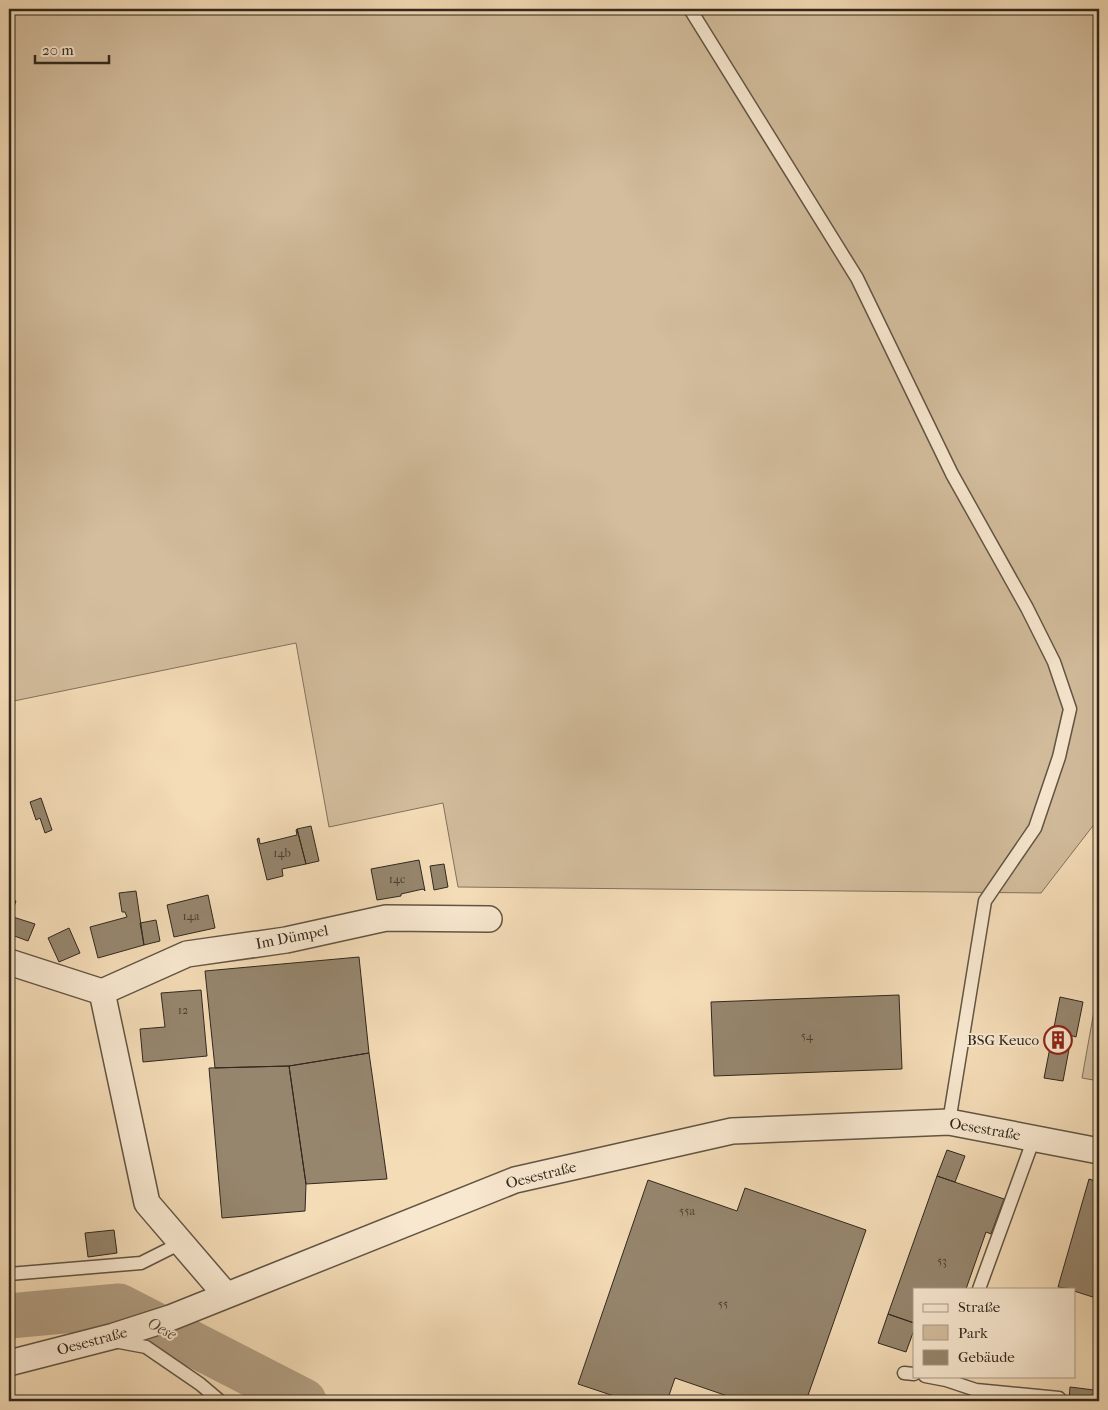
<svg xmlns="http://www.w3.org/2000/svg" width="1108" height="1410" font-family="'IM FELL French Canon',serif">
	<rect width="100%" height="100%" fill="#f4dcb7"/>
	<filter id="stains"><feTurbulence type="fractalNoise" baseFrequency=".004" numOctaves="4"/><feColorMatrix values="0 0 0 0 .2 0 0 0 0 .09 0 0 0 0 .02 0 0 0 .5 -.17"/></filter>
	<radialGradient id="worn" r=".72"><stop offset=".6" stop-color="#630" stop-opacity="0"/><stop offset="1" stop-color="#630" stop-opacity=".3"/></radialGradient>
	<path fill="#d3bd9d" stroke="#82725e" d="M 9,9 L 1099,9 L 1099,818 L 1041,893 L 458,887 L 443,803 L 329,827 L 296,643 L 9,702 Z
		M 1099,983 L 1099,1081 L 1082,1078 Z"/>
	<g fill="none" stroke-linecap="round" stroke-linejoin="round">
		<path stroke="#b29f83" stroke-width="45" d="M 9,1316 L 119,1306 L 304,1401"/>
	</g>
	<path fill="#96866e" stroke="#31281e" d="M 41,798 L 52,830 L 45,833 L 40,818 L 36,820 L 30,802 Z
		M 311,826 L 319,861 L 306,864 L 297,829 Z
		M 297,829 L 306,864 L 282,869 L 283,876 L 267,880 L 257,839 L 259,838 L 260,844 L 297,835 L 296,830 Z
		M 419,860 L 425,891 L 423,889 L 401,894 L 401,896 L 377,900 L 371,869 Z
		M 444,864 L 448,887 L 434,890 L 430,866 Z
		M 136,891 L 144,945 L 98,958 L 90,927 L 127,917 L 125,912 L 122,912 L 119,893 Z
		M 208,895 L 215,928 L 174,937 L 167,905 Z
		M 9,899 L 16,901 L 9,920 Z
		M 10,916 L 35,924 L 28,941 L 9,934 Z
		M 156,920 L 160,941 L 144,945 L 140,923 Z
		M 69,928 L 80,953 L 59,962 L 48,938 Z
		M 359,957 L 369,1053 L 289,1066 L 215,1068 L 205,971 Z
		M 201,990 L 207,1056 L 143,1062 L 140,1029 L 165,1027 L 161,993 Z
		M 899,995 L 902,1069 L 714,1076 L 711,1002 Z
		M 1060,997 L 1083,1002 L 1076,1037 L 1066,1034 L 1064,1043 L 1070,1044 L 1063,1081 L 1044,1078 Z
		M 369,1053 L 387,1179 L 306,1184 L 289,1066 Z
		M 289,1066 L 306,1184 L 305,1211 L 222,1218 L 209,1068 Z
		M 947,1150 L 965,1156 L 955,1182 L 937,1176 Z
		M 937,1176 L 1004,1199 L 991,1234 L 986,1232 L 966,1289 L 914,1289 L 914,1323 L 888,1314 Z
		M 1089,1179 L 1099,1182 L 1099,1299 L 1074,1291 L 1074,1289 L 1058,1287 Z
		M 648,1180 L 737,1211 L 745,1188 L 866,1230 L 806,1401 L 742,1401 L 675,1378 L 667,1401 L 629,1401 L 578,1384 Z
		M 114,1230 L 117,1253 L 88,1257 L 85,1233 Z
		M 888,1314 L 914,1323 L 914,1330 L 906,1352 L 878,1343 Z
		M 1070,1387 L 1094,1390 L 1092,1401 L 1069,1401 Z"/>
	<g fill="none" stroke-linecap="round" stroke-linejoin="round">
		<defs>
			<path id="service" d="M 690,9 L 857,278 L 952,474 L 1027,608 L 1054,662 L 1070,709 L 1059,757 L 1035,828 L 985,901 L 949,1122
				M 9,1274 L 141,1263 L 181,1243
				M 979,1289 L 1034,1138
				M 114,1341 L 146,1347 L 200,1384 L 220,1401
				M 904,1373 L 914,1374
				M 925,1376 L 946,1380 L 947,1376
				M 946,1380 L 976,1390 L 1059,1398"/>
			<path id="minor" d="M 9,962 L 102,992 L 187,954 L 286,940 L 386,918 L 489,919
				M 102,992 L 147,1203 L 226,1295
				M 9,1363 L 114,1336 L 170,1318 L 515,1180 L 732,1131 L 949,1122 L 1099,1151"/>
		</defs>
		<use href="#service" stroke="#625544" stroke-width="15"/>
		<use href="#minor" stroke="#625544" stroke-width="28"/>
		<use href="#service" stroke="#f8e8d0" stroke-width="12"/>
		<use href="#minor" stroke="#f8e8d0" stroke-width="25"/>
	</g>
	<defs>
		<symbol id="building-ring" viewBox="-11 -11 22 22"><circle r="9.5" fill="#f8e8d0" stroke="#8f2418" stroke-width="1.5"/><path d="M-4-6H4V6H1V3H-1V6H-4ZM-2.5-4.3h1.7v1.8h-1.7ZM.8-4.3h1.7v1.8H.8ZM-2.5-1h1.7V.8h-1.7ZM.8-1h1.7V.8H.8Z" fill="#8f2418"/></symbol>
	</defs>
	<g fill-rule="evenodd">
		<use href="#building-ring" x="1042" y="1024" width="32" height="32"/>
	</g>
	<g text-anchor="middle" stroke-width="4" stroke-linejoin="round" paint-order="stroke">
		<g font-size="12" fill="#4a4032">
			<text x="282" y="857">14b</text>
			<text x="397" y="883">14c</text>
			<text x="191" y="920">14a</text>
			<text x="183" y="1014">12</text>
			<text x="807" y="1040">54</text>
			<text x="687" y="1215">55a</text>
			<text x="942" y="1265">53</text>
			<text x="723" y="1308">55</text>
		</g>
		<g font-size="15" fill="#31281e" stroke="#f8e8d0">
			<text transform="translate(292 937) rotate(-11)" y="5">Im Dümpel</text>
			<text transform="translate(985 1129) rotate(10)" y="5">Oesestraße</text>
			<text transform="translate(541 1175) rotate(-14)" y="5">Oesestraße</text>
			<text transform="translate(92 1341) rotate(-15)" y="5">Oesestraße</text>
		</g>
		<g font-size="15" fill="#31281e" stroke="#f8e8d0" text-anchor="end">
			<text x="1039" y="1045">BSG Keuco</text>
		</g>
		<g font-size="16" font-style="italic" fill="#584c3c" stroke="#f8e8d0">
			<text transform="translate(162 1328) rotate(27)" y="6">Oese</text>
		</g>
	</g>
	<rect width="1108" height="1410" fill="none" stroke="#f4dcb7" stroke-width="30"/>
	<rect x="10" y="10" width="1088" height="1390" fill="none" stroke="#31281e" stroke-width="2.5"/>
	<rect x="15" y="15" width="1078" height="1380" fill="none" stroke="#31281e"/>
	<rect x="913" y="1288" width="162" height="90" fill="#f8e8d0" stroke="#a89b89"/>
	<rect x="923" y="1304" width="25" height="8" fill="#f8e8d0" stroke="#a89b89"/>
	<text x="958" y="1312" font-size="15" fill="#31281e">Straße</text>
	<rect x="923" y="1325" width="25" height="15" fill="#d3bd9d" stroke="#a89b89"/>
	<text x="958" y="1338" font-size="15" fill="#31281e">Park</text>
	<rect x="923" y="1350" width="25" height="15" fill="#96866e" stroke="#a89b89"/>
	<text x="958" y="1362" font-size="15" fill="#31281e">Gebäude</text>
	<path d="M35 55v8h74v-8" fill="none" stroke="#31281e" stroke-width="2.5"/>
	<text x="42" y="55" font-size="15" fill="#31281e" stroke="#f8e8d0" stroke-width="4" paint-order="stroke">20 m</text>
	<rect width="100%" height="100%" filter="url(#stains)"/>
	<rect width="100%" height="100%" fill="url(#worn)"/>
</svg>
